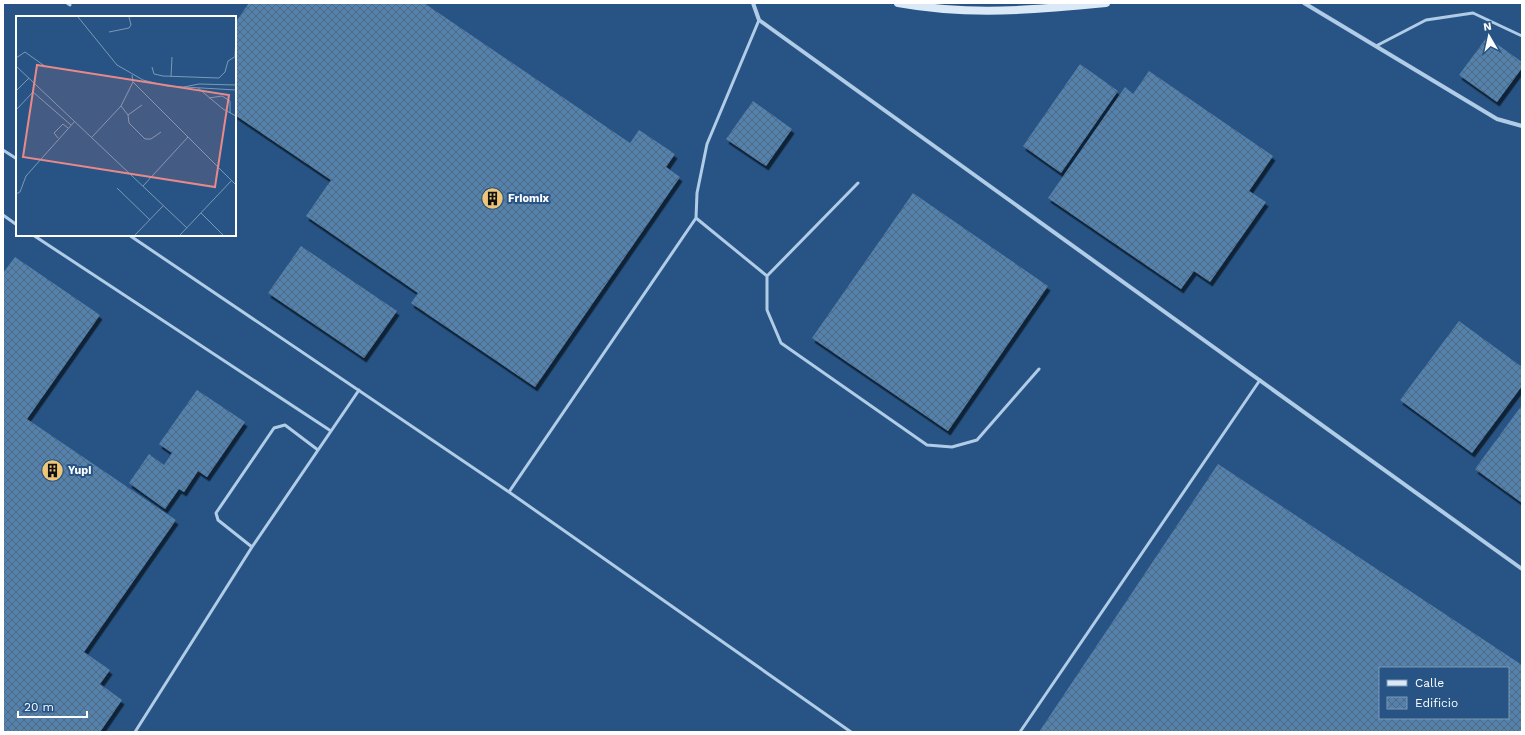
<svg xmlns="http://www.w3.org/2000/svg" width="1525" height="735" font-family="'Work Sans',sans-serif">
	<defs>
		<pattern id="building-cross-hatch" width="8" height="8" patternUnits="userSpaceOnUse"><rect width="8" height="8" fill="#5481ad"/><path d="M0 0l8 8M0 8l8-8" fill="none" stroke="#506981"/></pattern>
		<filter id="shadow"><feDropShadow dx="2.5" dy="4.5" stdDeviation="0" flood-color="#0009"/></filter>
	</defs>
	<rect width="100%" height="100%" fill="#275484"/>
	<path fill="url(#building-cross-hatch)" fill-rule="evenodd" filter="url(#shadow)" d="M 249,3 L 424,3 L 630,143 L 639,130 L 675,154 L 666,167 L 680,177 L 535,387 L 411,303 L 418,293 L 306,216 L 331,180 L 235,115 L 235,23 Z
		M 1487,37 L 1522,62 L 1522,68 L 1497,102 L 1459,75 Z
		M 1080,64 L 1118,91 L 1061,173 L 1023,146 Z
		M 1149,71 L 1273,156 L 1249,191 L 1266,202 L 1210,282 L 1194,271 L 1181,289 L 1048,198 L 1125,87 L 1133,94 Z
		M 753,101 L 792,129 L 766,166 L 726,139 Z
		M 913,193 L 1048,286 L 948,431 L 812,338 Z
		M 301,246 L 397,311 L 364,358 L 268,293 Z
		M 15,257 L 100,315 L 27,419 L 176,520 L 84,652 L 110,670 L 100,684 L 122,700 L 100,732 L 3,732 L 3,273 Z
		M 1459,321 L 1522,367 L 1522,386 L 1472,453 L 1400,400 Z
		M 197,390 L 245,422 L 207,477 L 198,471 L 184,492 L 179,489 L 165,509 L 129,483 L 149,454 L 164,465 L 172,453 L 159,444 Z
		M 1522,405 L 1522,503 L 1475,469 Z
		M 1218,464 L 1522,665 L 1522,732 L 1039,732 ZM 1380,668 L 1508,668 L 1508,718 L 1380,718 Z"/>
	<g fill="none" stroke-linecap="round" stroke-linejoin="round">
		<path stroke="#b1cce7" stroke-width="3" d="M 67,3 L 70,5
			M 1376,46 L 1426,20 L 1473,13 L 1522,36
			M 3,150 L 17,159
			M 3,215 L 17,225
			M 696,218 L 767,276 L 767,310 L 781,343 L 927,445 L 952,447 L 977,440 L 1039,369
			M 33,235 L 331,431
			M 129,235 L 509,492 L 851,732
			M 767,276 L 858,183
			M 509,492 L 696,218 L 697,193 L 707,144 L 759,20
			M 252,547 L 218,520 L 216,513 L 274,428 L 285,425 L 318,450
			M 135,732 L 252,547 L 359,390
			M 1020,732 L 1260,380"/>
		<path stroke="#b1cce7" stroke-width="4" d="M 753,3 L 759,20 L 1522,569
			M 1304,3 L 1497,119 L 1522,126"/>
		<path stroke="#dbe8f6" stroke-width="8" d="M 898,3 C 969,16 1035,10 1106,3"/>
	</g>
	<defs>
		<symbol id="building-disc" viewBox="-11 -11 22 22"><circle r="9.5" fill="#efc677" stroke="#275484"/><path d="M-4-6H4V6H1V3H-1V6H-4ZM-2.5-4.3h1.7v1.8h-1.7ZM.8-4.3h1.7v1.8H.8ZM-2.5-1h1.7V.8h-1.7ZM.8-1h1.7V.8H.8Z" fill="#111"/></symbol>
	</defs>
	<g fill-rule="evenodd">
		<use href="#building-disc" x="480" y="186" width="25" height="25"/>
		<use href="#building-disc" x="40" y="458" width="25" height="25"/>
	</g>
	<g text-anchor="middle" stroke-width="4" stroke-linejoin="round" paint-order="stroke">
		<g font-size="11" font-weight="bold" fill="#fff" stroke="#275484" text-anchor="start">
			<text x="508" y="202">Friomix</text>
			<text x="68" y="474">Yupi</text>
		</g>
	</g>
	<g transform="translate(16 16)">
		<rect width="220" height="220" fill="#275484"/>
		<path fill="none" stroke="#7d98b5" stroke-width="1" d="M 62,1 L 101,49 L 127,64 L 151,70 L 220,74M 93,16 L 113,12 L 115,9 L 113,1M 219,40 L 220,21M 0,42 L 9,36 L 30,51M 0,50 L 171,212M 136,51 L 138,58 L 147,60 L 203,62 L 209,56 L 212,45 L 220,40M 116,59 L 117,66 L 220,169M 155,61 L 156,41M 168,71 L 183,68 L 220,69M 182,72 L 207,93 L 220,100M 0,75 L 13,62M 193,82 L 206,80 L 214,85 L 214,97M 105,90 L 112,99 L 113,107 L 129,123 L 135,123 L 145,116M 0,94 L 17,76 L 55,109M 112,99 L 126,89M 76,121 L 105,90 L 117,66M 42,122 L 38,117 L 47,108 L 52,112M 127,170 L 172,121M 101,172 L 134,204M 0,178 L 4,176 L 10,160 L 59,105M 185,197 L 207,219M 119,219 L 147,190M 164,219 L 216,164"/>
		<path fill="#e88989" fill-opacity="0.15" stroke="#e88989" stroke-width="2" d="M 21,49 L 213,79 L 199,171 L 7,141 Z"/>
		<rect width="220" height="220" fill="none" stroke="#fff" stroke-width="2"/>
	</g>
	<rect width="1525" height="735" fill="none" stroke="#ffffff" stroke-width="8"/>
	<rect x="1379" y="667" width="130" height="52" fill="#275484" stroke="#7d98b5"/>
	<rect x="1387" y="680" width="20" height="6" fill="#dbe8f6" stroke="#7d98b5"/>
	<text x="1415" y="687" font-size="12" fill="#ffffff">Calle</text>
	<rect x="1387" y="697" width="20" height="12" fill="url(#building-cross-hatch)" stroke="#7d98b5"/>
	<text x="1415" y="707" font-size="12" fill="#ffffff">Edificio</text>
	<g transform="translate(1489 36) rotate(351)" stroke="#275484" stroke-width="3" paint-order="stroke">
	<path d="M0-3L7 15L0 10L-7 15Z" fill="#ffffff"/>
	<text y="-6" font-size="11" font-weight="bold" text-anchor="middle" fill="#ffffff">N</text>
	</g>
	<path d="M18 711v6h69v-6" fill="none" stroke="#ffffff" stroke-width="2"/>
	<text x="24" y="711" font-size="12" fill="#ffffff" stroke="#275484" stroke-width="3" paint-order="stroke">20 m</text>
</svg>
